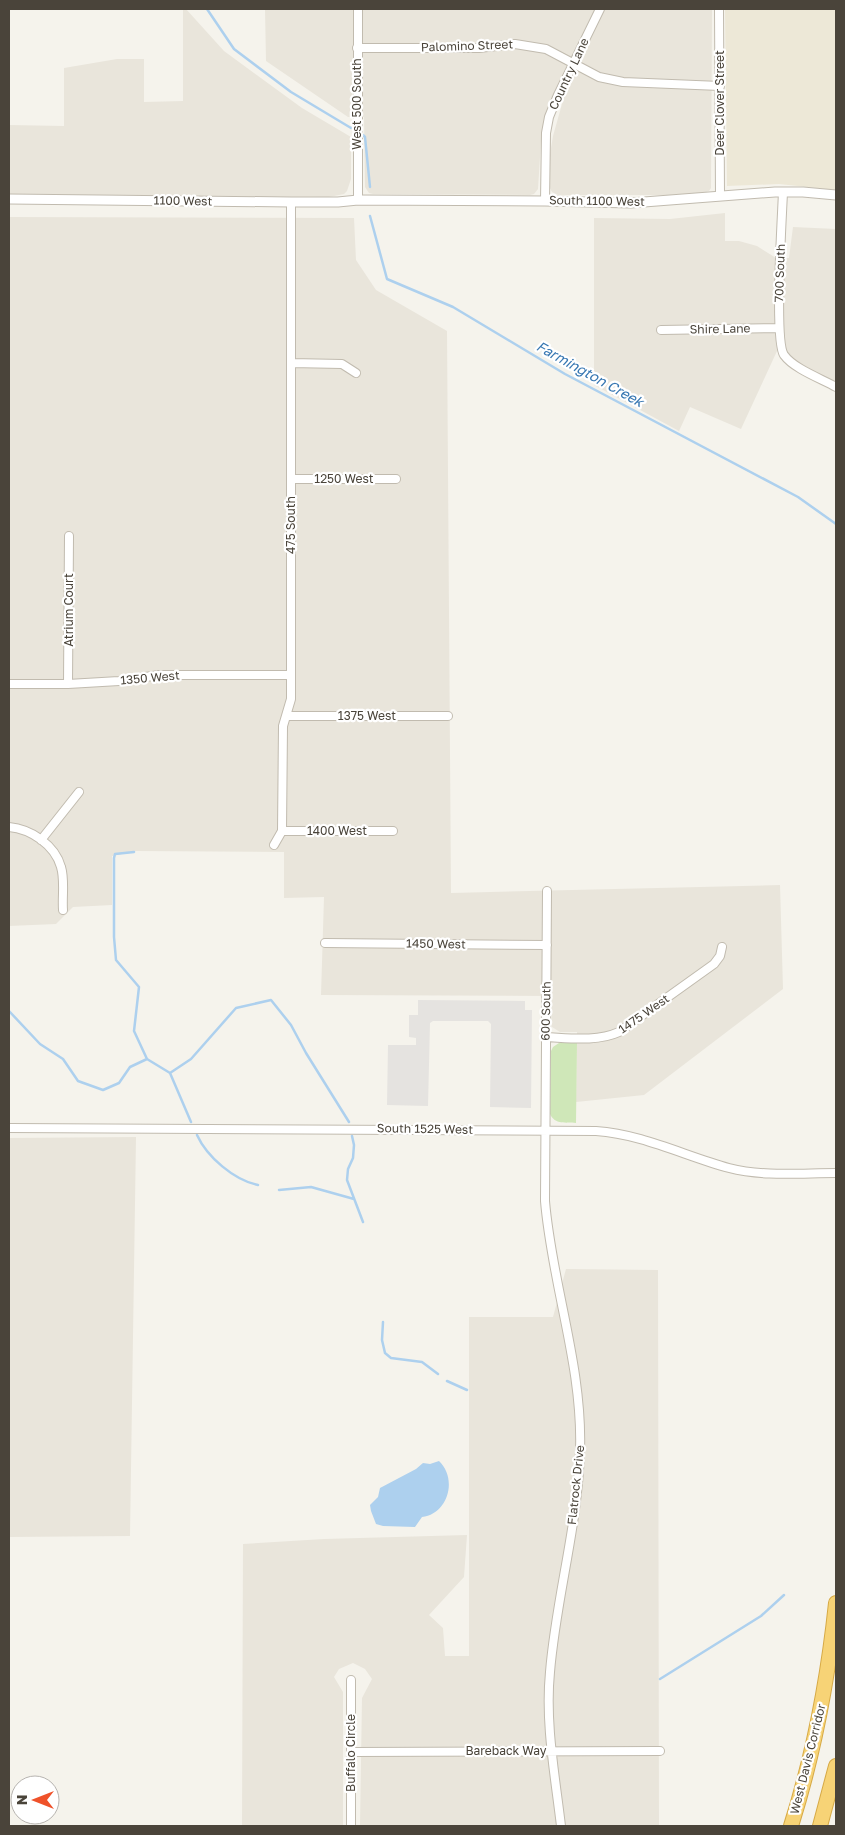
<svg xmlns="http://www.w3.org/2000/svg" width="845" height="1835" font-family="'Golos Text',sans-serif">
	<rect width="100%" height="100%" fill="#f5f3ec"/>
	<path fill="#e9e5db" d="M 183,9 L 186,9 L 224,51 L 302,108 L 351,137 L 351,179 L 347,191 L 344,194 L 329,197 L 9,196 L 9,125 L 64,126 L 64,68 L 117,59 L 144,59 L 144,102 L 183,101 Z
		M 265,9 L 712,9 L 711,188 L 709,191 L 703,193 L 669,195 L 558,195 L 552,192 L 549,186 L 550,154 L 553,136 L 564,97 L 582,62 L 572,57 L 549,107 L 541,141 L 538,189 L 534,194 L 530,195 L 373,194 L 369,193 L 365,187 L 364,117 L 348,117 L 266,61 Z
		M 725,213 L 725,241 L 739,241 L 757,246 L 776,258 L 789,258 L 793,227 L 836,229 L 836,383 L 777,351 L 741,429 L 690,407 L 679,431 L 594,385 L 594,218 L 670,219 Z
		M 9,217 L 354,218 L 356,260 L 376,290 L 447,331 L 451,893 L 780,885 L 783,989 L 644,1095 L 576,1102 L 577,1032 L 560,1032 L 552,1027 L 552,996 L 321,995 L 324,897 L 284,898 L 284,852 L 136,851 L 112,856 L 112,905 L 73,907 L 56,924 L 9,926 Z
		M 136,1137 L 130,1536 L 9,1537 L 9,1138 Z
		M 566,1269 L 658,1270 L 659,1826 L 360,1826 L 362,1698 L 372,1679 L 365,1669 L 353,1663 L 339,1669 L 334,1677 L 343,1692 L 343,1826 L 242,1826 L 243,1544 L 324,1539 L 467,1535 L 464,1577 L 429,1615 L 443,1628 L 445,1656 L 469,1656 L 469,1317 L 553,1317 Z"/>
	<path fill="#ede8d7" d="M 725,9 L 836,9 L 836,190 L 779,184 L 727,186 Z"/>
	<path fill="#cfe7b8" d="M 559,1043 L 577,1043 L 576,1123 C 566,1122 555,1125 550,1114 L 551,1051 L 553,1047 Z"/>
	<path fill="#e5e3e0" d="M 418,1000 L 525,1001 L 525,1010 L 532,1010 L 531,1108 L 490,1107 L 491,1024 L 488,1021 L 433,1021 L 430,1023 L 428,1106 L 387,1105 L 388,1045 L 416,1045 L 416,1038 L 409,1037 L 409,1015 L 418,1015 Z"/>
	<path fill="#add0ee" d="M 439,1461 C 458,1479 448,1514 422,1517 L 415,1527 L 383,1526 L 376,1524 L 371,1511 L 370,1505 L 378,1497 L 380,1488 L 416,1469 L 423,1463 L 430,1464 Z"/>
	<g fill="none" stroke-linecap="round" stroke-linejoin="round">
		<path stroke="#add0ee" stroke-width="2.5" d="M 207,9 L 234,49 L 291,92 L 351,128
			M 363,135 L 365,137 L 370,187
			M 370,216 L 387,279 L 453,307 L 565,374 L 798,497 L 836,524
			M 134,852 L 115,854 L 114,858 L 114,937 L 116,960 L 139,987 L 134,1031 L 147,1059
			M 9,1011 L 40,1044 L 63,1059 L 78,1081 L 103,1090 L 119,1083 L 130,1067 L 147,1059 L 170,1073 L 191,1122
			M 170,1073 L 191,1059 L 236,1008 L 271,1000 L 291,1025 L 306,1053 L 349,1122
			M 197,1135 C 207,1157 234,1180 258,1185
			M 352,1136 L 354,1145 L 353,1158 L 348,1169 L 347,1180 L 363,1222
			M 279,1190 L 311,1187 L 354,1199
			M 383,1322 L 382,1340 L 385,1353 L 391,1358 L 422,1362 L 438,1374
			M 447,1381 L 467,1390
			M 660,1679 L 761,1616 L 784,1595"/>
		<defs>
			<path id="minor" d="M 358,9 L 358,200
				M 719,9 L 720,196
				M 357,48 L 479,48 L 515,44 L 546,49 L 599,77 L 623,82 L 720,86
				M 783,192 C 782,218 774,340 784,355 C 794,369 822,379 836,387
				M 545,201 L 546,133 L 549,117 L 558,95 L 600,9
				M 661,330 L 779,328
				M 291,363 L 342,364 L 356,373
				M 291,479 L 396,479
				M 9,684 L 68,684 L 119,681 L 159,675 L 291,675
				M 68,684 L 69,536
				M 286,716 L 448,716
				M 9,827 C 31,829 55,845 61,867 C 65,880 62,896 63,910
				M 282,831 L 393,831
				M 41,840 L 79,792
				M 274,845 L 282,831 L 283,726 L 291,699 L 291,202
				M 547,891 L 545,1201 C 552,1285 583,1367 580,1451 C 578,1526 556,1598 550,1672 C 545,1723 555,1775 561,1826
				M 325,943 L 547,945
				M 546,1037 C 569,1038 597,1042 619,1032 L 714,964 L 720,956 L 722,947
				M 9,1128 L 596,1131 C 642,1134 685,1156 729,1168 C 764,1177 801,1173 836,1173
				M 351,1752 L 660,1751
				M 351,1826 L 351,1680"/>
			<path id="tertiary" d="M 9,199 L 291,202 L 338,202 L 358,200 L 545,201 L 631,203 L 775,192 L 803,192 L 836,195"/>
			<path id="motorway" d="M 791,1826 C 814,1753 828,1679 836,1603
				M 820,1826 L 836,1766"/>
		</defs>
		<use href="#minor" stroke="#c1bbaf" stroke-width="10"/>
		<use href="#tertiary" stroke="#c1bbaf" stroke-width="11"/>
		<use href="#motorway" stroke="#d6a945" stroke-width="16"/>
		<use href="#minor" stroke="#fff" stroke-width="8"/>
		<use href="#tertiary" stroke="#fff" stroke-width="9"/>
		<use href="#motorway" stroke="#f7d376" stroke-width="14"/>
	</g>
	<g text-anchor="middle" stroke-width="4.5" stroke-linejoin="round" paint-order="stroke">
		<g font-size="12" fill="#4a443a" stroke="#fff">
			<text transform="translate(467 46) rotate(-2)" y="4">Palomino Street</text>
			<text transform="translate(569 74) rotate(-65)" y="4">Country Lane</text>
			<text transform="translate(720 103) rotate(-90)" y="4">Deer Clover Street</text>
			<text transform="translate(357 104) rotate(-90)" y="4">West 500 South</text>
			<text transform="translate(183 201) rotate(1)" y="4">1100 West</text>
			<text transform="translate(597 201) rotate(1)" y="4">South 1100 West</text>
			<text transform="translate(780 273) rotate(-88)" y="4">700 South</text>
			<text transform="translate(720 329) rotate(-1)" y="4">Shire Lane</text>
			<text x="344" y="483">1250 West</text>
			<text transform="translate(291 525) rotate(-90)" y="4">475 South</text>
			<text transform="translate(69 610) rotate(-90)" y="4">Atrium Court</text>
			<text transform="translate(150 678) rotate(-5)" y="4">1350 West</text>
			<text x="367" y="720">1375 West</text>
			<text x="337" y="835">1400 West</text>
			<text transform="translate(436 944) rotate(1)" y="4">1450 West</text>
			<text transform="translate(546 1011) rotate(-89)" y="4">600 South</text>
			<text transform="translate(644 1014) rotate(-35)" y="4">1475 West</text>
			<text transform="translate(425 1129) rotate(1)" y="4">South 1525 West</text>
			<text transform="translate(576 1485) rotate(-84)" y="4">Flatrock Drive</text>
			<text x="506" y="1755">Bareback Way</text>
			<text transform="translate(351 1753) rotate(-90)" y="4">Buffalo Circle</text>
			<text transform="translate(808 1759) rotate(-76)" y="4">West Davis Corridor</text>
		</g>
		<g font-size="14" font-style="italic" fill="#3777b2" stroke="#fff">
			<text transform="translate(590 374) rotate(29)" y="5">Farmington Creek</text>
		</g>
	</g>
	<rect width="845" height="1835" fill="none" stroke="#4a443a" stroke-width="20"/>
	<g transform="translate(35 1800) rotate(270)"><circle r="24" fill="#ffffff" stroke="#b7b4b0"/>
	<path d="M0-4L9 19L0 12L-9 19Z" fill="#ef522a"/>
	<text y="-8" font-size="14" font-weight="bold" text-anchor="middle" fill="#4a443a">N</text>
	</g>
</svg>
